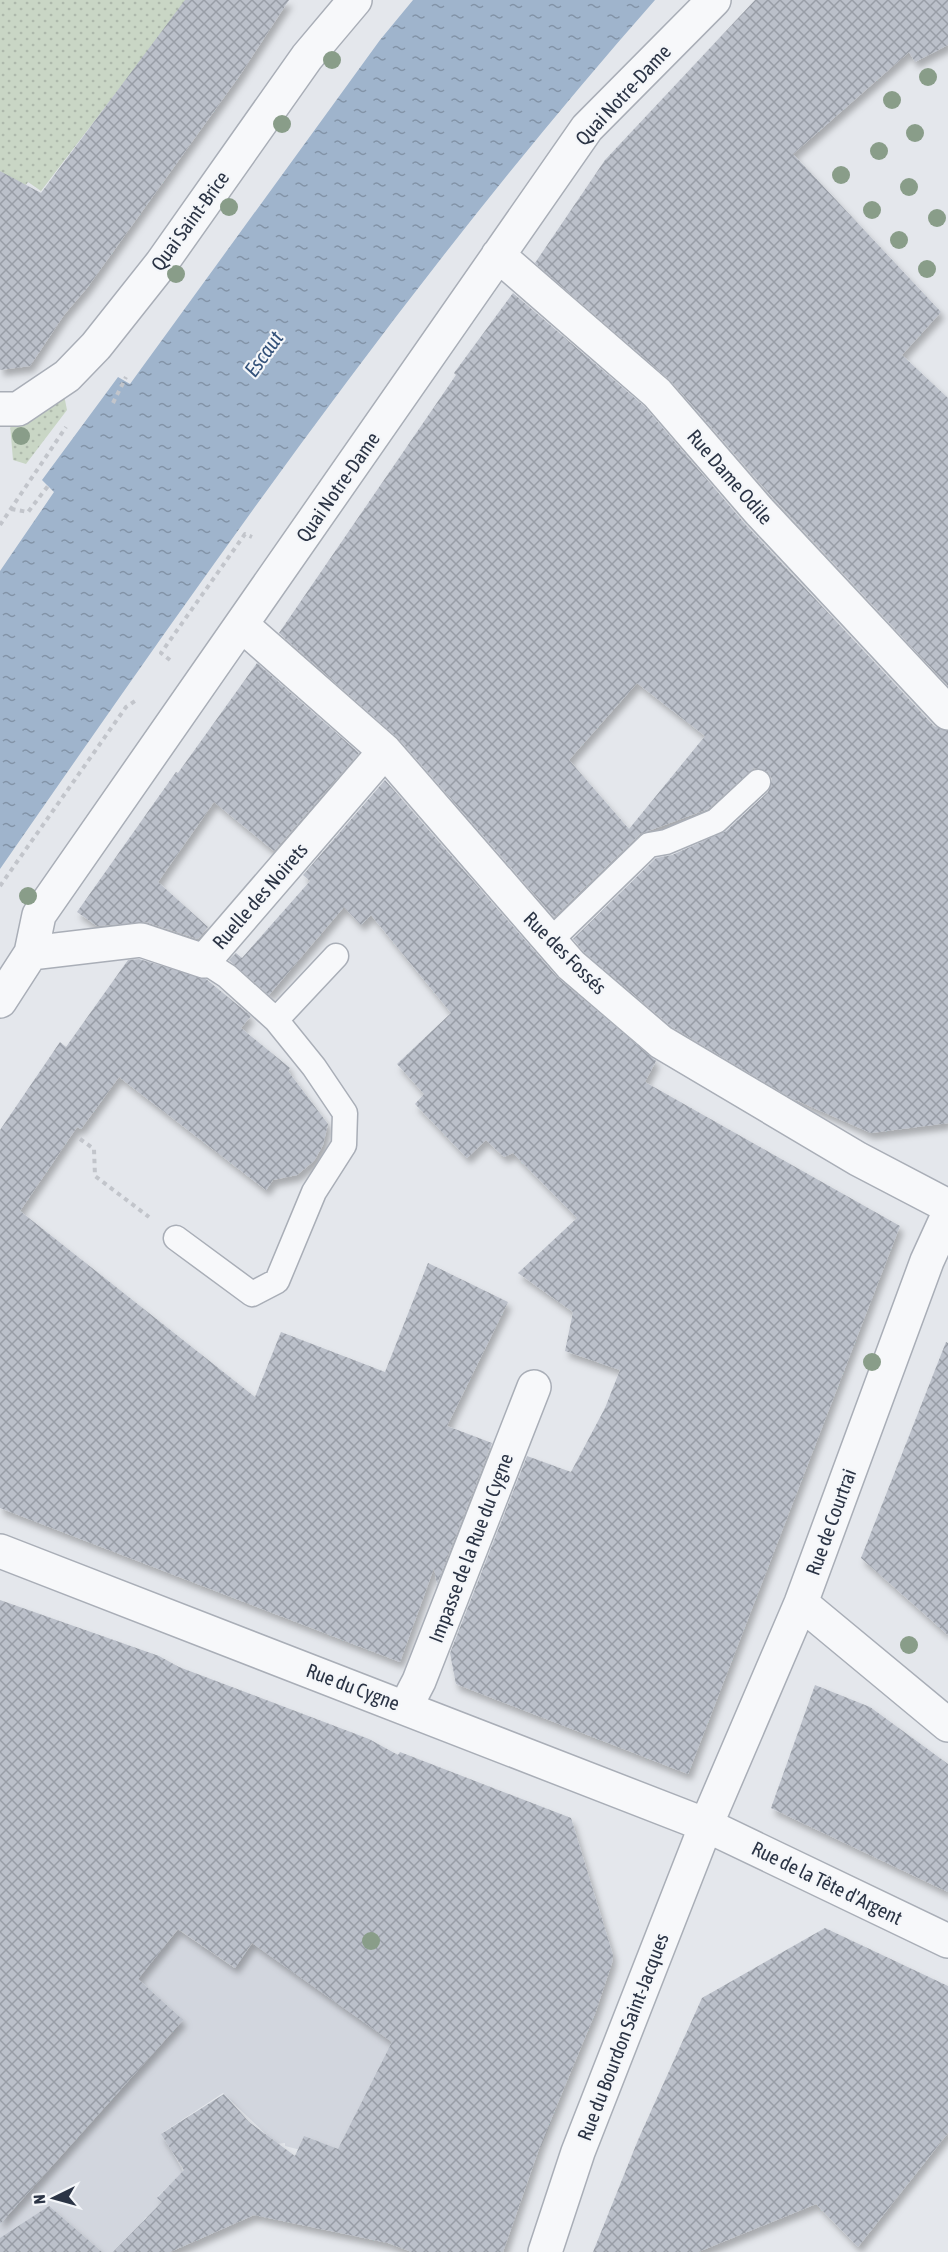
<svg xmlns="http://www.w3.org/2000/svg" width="948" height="2252" font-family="'Asap Condensed',sans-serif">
	<defs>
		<pattern id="green-dots" width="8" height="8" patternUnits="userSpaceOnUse" patternTransform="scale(1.5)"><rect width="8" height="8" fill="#c9d6c5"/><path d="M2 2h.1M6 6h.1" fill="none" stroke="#adb8ab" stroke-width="1.8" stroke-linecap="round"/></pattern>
		<pattern id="water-ripples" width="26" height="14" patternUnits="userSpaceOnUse" patternTransform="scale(1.5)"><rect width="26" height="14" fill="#9fb4cc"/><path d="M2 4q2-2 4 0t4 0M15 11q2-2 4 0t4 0" fill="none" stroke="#8293a7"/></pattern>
		<pattern id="building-cross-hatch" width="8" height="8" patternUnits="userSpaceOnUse" patternTransform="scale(1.5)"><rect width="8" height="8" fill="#bbc0ca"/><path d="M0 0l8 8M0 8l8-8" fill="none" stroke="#989da6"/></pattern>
		<filter id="shadow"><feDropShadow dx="3.5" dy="6" stdDeviation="3" flood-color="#0004"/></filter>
	</defs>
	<rect width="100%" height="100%" fill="#e4e7ec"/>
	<path fill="#d2d6de" d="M 0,1793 L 152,1960 L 178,1930 L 234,1968 L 253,1943 L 471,2080 L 551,2122 L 541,2147 L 463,2110 L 432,2183 L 285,2146 L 285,2143 L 276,2144 L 223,2093 L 162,2133 L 183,2172 L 158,2196 L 168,2204 L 153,2222 L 146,2217 L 135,2231 L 153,2252 L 0,2252 Z"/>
	<path fill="url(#green-dots)" d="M 0,0 L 187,0 L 41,191 L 28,182 L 11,205 L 0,207 Z
		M 64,395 L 67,410 L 26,464 L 13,460 L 10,424 L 36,418 Z"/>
	<path fill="url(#water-ripples)" d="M 413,0 L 655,0 C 414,273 207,571 0,869 L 0,571 L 54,492 L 42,480 L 118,377 L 130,384 L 380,40 Z"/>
	<path fill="url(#building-cross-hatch)" fill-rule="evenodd" filter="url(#shadow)" d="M 185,0 L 289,0 L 240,75 L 87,288 L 64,315 L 30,366 L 0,370 L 0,171 L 41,193 Z
		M 755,0 L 948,0 L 948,45 L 915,62 L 909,52 L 793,154 L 941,312 L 902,355 L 948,398 L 948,686 L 773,498 L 671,381 L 535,263 L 605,160 Z
		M 513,293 L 644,406 L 745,524 L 934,726 L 948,731 L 948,1123 L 871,1133 L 791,1098 L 672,1027 L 584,952 L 573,939 L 656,858 L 672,855 L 726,831 L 768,792 L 772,779 L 768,772 L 754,768 L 708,809 L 640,834 L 554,917 L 399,739 L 279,633 L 456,375 L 454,373 ZM 637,683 L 705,736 L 629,829 L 569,760 Z
		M 257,663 L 359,753 L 274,851 L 214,802 L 158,882 L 208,927 L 198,939 L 146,922 L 97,926 L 77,912 L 176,772 L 178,773 Z
		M 385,780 L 557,977 L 656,1061 L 645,1082 L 900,1226 L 688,1774 L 456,1684 L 450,1653 L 527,1456 L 571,1472 L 605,1408 L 620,1370 L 565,1351 L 573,1312 L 518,1273 L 577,1218 L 513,1153 L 504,1157 L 486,1140 L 467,1158 L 415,1104 L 424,1094 L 397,1064 L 451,1013 L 371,915 L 361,925 L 344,907 L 269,995 L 229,960 L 236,953 L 242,958 L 310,881 L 303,875 Z
		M 139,959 L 206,979 L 251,1016 L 241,1028 L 290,1068 L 288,1071 L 328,1124 L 323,1145 L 314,1161 L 297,1175 L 273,1180 L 266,1190 L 119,1077 L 81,1129 L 77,1127 L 20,1211 L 255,1397 L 281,1332 L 385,1372 L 428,1263 L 508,1302 L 447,1426 L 492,1443 L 437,1584 L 434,1568 L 400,1662 L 0,1508 L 0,1130 L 60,1042 L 66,1047 L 128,960 Z
		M 946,1342 L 948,1343 L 948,1635 L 861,1558 Z
		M 0,1600 L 159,1656 L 179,1667 L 369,1739 L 398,1755 L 400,1752 L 571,1818 L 613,1955 L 612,1963 L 596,2011 L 540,2146 L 503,2252 L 412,2252 L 388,2243 L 254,2215 L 170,2252 L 113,2252 L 162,2202 L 157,2198 L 184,2170 L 161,2134 L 224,2094 L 249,2122 L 295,2156 L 304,2136 L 338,2149 L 392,2042 L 252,1943 L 235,1968 L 178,1929 L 138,1979 L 183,2020 L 0,2224 Z
		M 815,1685 L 870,1707 L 948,1764 L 948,1892 L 771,1808 Z
		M 825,1928 L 948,1986 L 948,2133 L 858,2247 L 816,2204 L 698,2252 L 593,2252 L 638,2140 L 702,1998 Z
		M 49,2206 L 102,2252 L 0,2252 L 0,2238 Z"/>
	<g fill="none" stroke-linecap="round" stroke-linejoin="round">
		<defs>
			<path id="service" d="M 550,941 L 649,845 L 666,842 L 716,821 L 758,782
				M 276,1020 L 336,956
				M 176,1238 L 252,1294 L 277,1281 L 314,1192 L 344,1145 L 345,1113 L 314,1067 L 276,1020 L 227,976 L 204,961"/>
			<path id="minor" d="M 498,255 L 657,393 L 759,511 L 948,713
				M 0,409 L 18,409 L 67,376 L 96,346 L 161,264 L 307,57 L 355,0
				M 243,626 L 385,751 L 571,965 L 661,1042 L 858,1159 L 948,1206
				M 31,953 L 141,940 L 204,961 L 385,751
				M 0,1001 L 31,953 L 39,915 L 587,128 L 714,0
				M 0,1551 L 706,1825 L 948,1941
				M 801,1603 L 948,1725
				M 405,1708 L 419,1681 L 534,1387
				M 545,2252 L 578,2152 L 706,1825 L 801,1603 L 927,1261 L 948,1215"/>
		</defs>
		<use href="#service" stroke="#a9aeb7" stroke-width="27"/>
		<use href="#minor" stroke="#a9aeb7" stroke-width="36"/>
		<path stroke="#c2c5cb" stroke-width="4" stroke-dasharray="4.5 4.5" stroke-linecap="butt" d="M 113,403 L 126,377
			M 11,509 L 28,512 L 48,486
			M 0,525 L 66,427
			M 170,660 L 161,653 L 245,534 L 252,537
			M 0,886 L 126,707 L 138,699
			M 80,1139 L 94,1149 L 95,1176 L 149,1217"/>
		<use href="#service" stroke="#f7f8fa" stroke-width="24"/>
		<use href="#minor" stroke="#f7f8fa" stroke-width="33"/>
	</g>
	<g fill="#899d89">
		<circle cx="332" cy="60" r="9"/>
		<circle cx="928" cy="77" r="9"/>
		<circle cx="892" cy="100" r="9"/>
		<circle cx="282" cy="124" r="9"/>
		<circle cx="915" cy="133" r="9"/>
		<circle cx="879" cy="151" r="9"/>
		<circle cx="841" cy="175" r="9"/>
		<circle cx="909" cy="187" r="9"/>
		<circle cx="229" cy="207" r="9"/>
		<circle cx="872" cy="210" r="9"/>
		<circle cx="937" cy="218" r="9"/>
		<circle cx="899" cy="240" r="9"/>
		<circle cx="927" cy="269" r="9"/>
		<circle cx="176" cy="274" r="9"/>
		<circle cx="21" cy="436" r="9"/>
		<circle cx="28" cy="896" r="9"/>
		<circle cx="872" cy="1362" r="9"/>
		<circle cx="909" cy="1645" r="9"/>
		<circle cx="371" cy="1941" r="9"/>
	</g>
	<g text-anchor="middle" stroke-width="4.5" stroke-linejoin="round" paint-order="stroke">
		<g font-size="20" fill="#2b3445" stroke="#f4f6f9">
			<text transform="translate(623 95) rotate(-47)" y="7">Quai Notre-Dame</text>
			<text transform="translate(190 221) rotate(-54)" y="7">Quai Saint-Brice</text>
			<text transform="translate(730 477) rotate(49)" y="7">Rue Dame Odile</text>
			<text transform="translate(338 487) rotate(-55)" y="7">Quai Notre-Dame</text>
			<text transform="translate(260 896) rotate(-49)" y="7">Ruelle des Noirets</text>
			<text transform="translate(565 953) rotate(45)" y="7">Rue des Fossés</text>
			<text transform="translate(831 1522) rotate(-70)" y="7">Rue de Courtrai</text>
			<text transform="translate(471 1548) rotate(-69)" y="7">Impasse de la Rue du Cygne</text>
			<text transform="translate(353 1687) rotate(21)" y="7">Rue du Cygne</text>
			<text transform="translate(827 1883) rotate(26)" y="7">Rue de la Tête d'Argent</text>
			<text transform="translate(623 2037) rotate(-69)" y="7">Rue du Bourdon Saint-Jacques</text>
		</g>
		<g font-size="21" font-style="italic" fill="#34527a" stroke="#f4f6f9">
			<text transform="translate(264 354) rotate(-54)" y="7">Escaut</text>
		</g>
	</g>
	<g transform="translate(54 2198) rotate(265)" stroke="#f4f6f9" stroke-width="4.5" paint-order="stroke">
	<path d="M0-4.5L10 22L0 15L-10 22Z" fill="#2b3445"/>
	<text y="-9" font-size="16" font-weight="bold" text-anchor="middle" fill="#2b3445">N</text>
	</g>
</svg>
